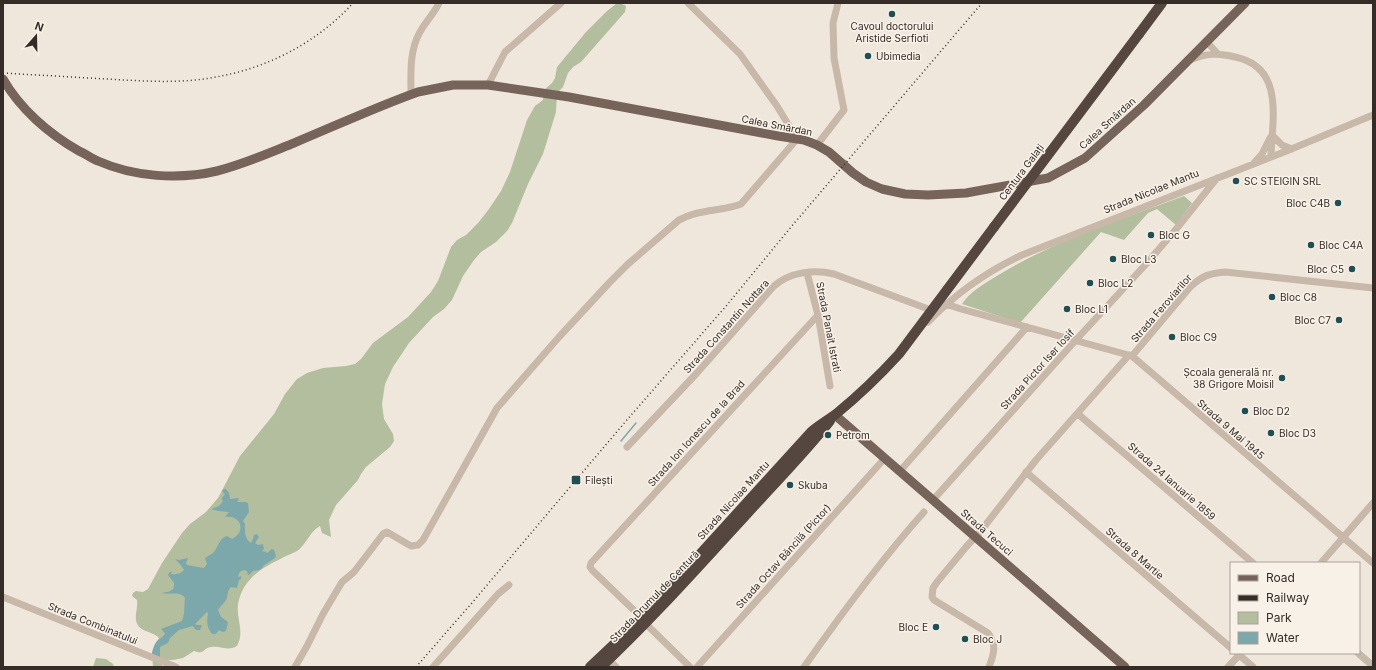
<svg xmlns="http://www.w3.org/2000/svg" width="1376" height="670" font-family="Inter,sans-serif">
	<rect width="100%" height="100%" fill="#f0e7dc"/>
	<path fill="#b2be9d" d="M 616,4 L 622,4 L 626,6 L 625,12 L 581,62 L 573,67 L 568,73 L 563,87 L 557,93 L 556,112 L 543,154 L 528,184 L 512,223 L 507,231 L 496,242 L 481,252 L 474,260 L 463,276 L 452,300 L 444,309 L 433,317 L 409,343 L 393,367 L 385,384 L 382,404 L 384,419 L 393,434 L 394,441 L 390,447 L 366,467 L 361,474 L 358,480 L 336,505 L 329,520 L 331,537 L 322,533 L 320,526 C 309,532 307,544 297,551 C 294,553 290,554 286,556 C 264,567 243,577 238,604 C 236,619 245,631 237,646 C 226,652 222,645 211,647 C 202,648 206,655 194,651 L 183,658 L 173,660 L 166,660 L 161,667 L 153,667 L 152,652 L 159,638 C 152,630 138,633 136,620 C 135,614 138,607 137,600 L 132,596 L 133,593 L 136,591 L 143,592 L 148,589 L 162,563 L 182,533 L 190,524 L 206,512 L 218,498 L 240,456 L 274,414 L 285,394 L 297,379 L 307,373 L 323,368 L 346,366 L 355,364 L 361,359 L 373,343 L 408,317 L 431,292 L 438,281 L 451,247 L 457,240 L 466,235 L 478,223 L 489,209 L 501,191 L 510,172 L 527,120 L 535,106 L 543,100 L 544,90 L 552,83 L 555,78 L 557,67 L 562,61 L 586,32 L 607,11 Z
		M 1184,196 L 1192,203 L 1176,225 L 1157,209 L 1148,213 L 1124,240 L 1101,232 L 1020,323 L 962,304 C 970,292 982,285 995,277 C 1053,241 1120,220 1184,196 Z
		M 96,658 L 106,659 L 113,664 L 114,667 L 93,667 Z"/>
	<path fill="#7da8ab" d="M 224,489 L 226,489 L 229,493 L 230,499 L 238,498 L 239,499 L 237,502 L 245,502 L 248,503 L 249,512 L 243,521 L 245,524 C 245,532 244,538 251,543 L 253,539 L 254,535 L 257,534 L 259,537 L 255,543 L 258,545 L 263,544 L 264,549 L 262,551 L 266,552 L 267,553 L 272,549 L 274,550 L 276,556 L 275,558 L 263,566 C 262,571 257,570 253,571 L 249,575 L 248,575 L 247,571 C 242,569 239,572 238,577 L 241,576 L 241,579 L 239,580 L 237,588 L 231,587 C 227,591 228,595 226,600 C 224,604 220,606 218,610 L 221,617 L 228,622 L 226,631 L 222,632 L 219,630 L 216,634 L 212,634 C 206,626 207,621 208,613 L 207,612 L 195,624 L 197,625 L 202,625 L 200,630 L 196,630 L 193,626 L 179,630 L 170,638 L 168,643 L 160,647 L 160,662 L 158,663 L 154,662 C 150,656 153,646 157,641 C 160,638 162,638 165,634 L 164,632 L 161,629 L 182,621 C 185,614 184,606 185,598 C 180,591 169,595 161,593 C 167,592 175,592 174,583 L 168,575 L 170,572 L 172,571 L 171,574 C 175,575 181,574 184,570 L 180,564 L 175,559 L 179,560 L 188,558 L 186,563 L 187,565 L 204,568 L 207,564 L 205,558 C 207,556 211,555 213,553 C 218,548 219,538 227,536 L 232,539 C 246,532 242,515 225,517 L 229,512 L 218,511 L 211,509 C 217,507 221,506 223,500 L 221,499 L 225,494 L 222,491 Z"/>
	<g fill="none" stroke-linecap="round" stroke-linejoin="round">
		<path stroke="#7da8ab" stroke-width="1.5" d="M 621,441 L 636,423"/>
		<path stroke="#c7b8a9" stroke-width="7" d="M 1207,42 L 1218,54
			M 1190,60 C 1207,53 1218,53 1235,57 C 1285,67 1272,120 1271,157
			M 488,85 L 505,52 L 561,3
			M 411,95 C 411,74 409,51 420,32 C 425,22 434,14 439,3
			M 1272,135 L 1282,145 L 1292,149
			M 817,145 L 844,110 L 834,58 L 833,23 L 838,3
			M 1254,163 L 1262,154 L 1270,138
			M 807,273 L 818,315 L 830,386
			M 946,304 L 961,309 L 1132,356 L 1373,563
			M 928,322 C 956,293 986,272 1022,255 L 1289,150 L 1373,115
			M 1132,356 L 1191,286 C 1204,275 1208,274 1225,272 L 1373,288
			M 1078,414 L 1253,563
			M 627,447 L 696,374 L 774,286 C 790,272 814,269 834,274 L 931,310
			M 900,471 L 1027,327
			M 1026,472 L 1231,648
			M 933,500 L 1075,341 L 1147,263 L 1177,228 L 1217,178
			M 1321,563 L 1373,503
			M 3,597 L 176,667
			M 642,618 L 593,571 L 590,567 L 591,563 L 818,315
			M 646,624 L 690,667
			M 1237,653 L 1253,667
			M 1358,653 L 1373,666
			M 609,660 L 616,667
			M 295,667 L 307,646 L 323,614 L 342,582 L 354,572 L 383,534 L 387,532 L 411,546 L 418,545 L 423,540 L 497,408 L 559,337 L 609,283 L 628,264 L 679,220 C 687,216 695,213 703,212 C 716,209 729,209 741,204 L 797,139 L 777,106 L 740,54 L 688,3
			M 433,667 L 498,594 L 509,585
			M 697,667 L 885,458
			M 804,667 C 842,613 880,561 924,512
			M 989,667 C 994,654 997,645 988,633 L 934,600 L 932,597 L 933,588 L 937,582 L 966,547 L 980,532 L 1036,460 L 1129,355
			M 1228,667 L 1241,653"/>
		<path stroke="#76645a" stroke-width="9" d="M 3,79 C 20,109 49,134 79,151 C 86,154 92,159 98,161 C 134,177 179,180 217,171 C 244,164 269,153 294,143 C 335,126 376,107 418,92 L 453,85 L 488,85 L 569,97 L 778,136 L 804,140 L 817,145 L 829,152 L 853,173 L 866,182 L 882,189 L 905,194 L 928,195 L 966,193 L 1048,178 L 1085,158 L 1144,105 L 1245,3
			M 835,415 L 1125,667"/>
		<path stroke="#554740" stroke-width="10" d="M 1139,34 L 1162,3
			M 590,667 L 642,618 L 811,432 C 819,425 828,420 836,414 C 858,396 879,376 899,354 L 994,227
			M 601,667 C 652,619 698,567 745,516 C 774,484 804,454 830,421"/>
		<path stroke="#352c28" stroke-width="1.5" stroke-dasharray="1 3" stroke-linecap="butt" d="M 3,73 C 37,75 72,77 106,79 C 143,81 180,84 216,77 C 268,68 318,42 353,3
			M 416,667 L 471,604 L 626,421 L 727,305 L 791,227 L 982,3"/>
		<path stroke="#554740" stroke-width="10" d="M 994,227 L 1139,34"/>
	</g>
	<g fill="#204e53" stroke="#f8f1e8" stroke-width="1.5">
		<circle cx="892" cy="14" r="4"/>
		<circle cx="868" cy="56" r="4"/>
		<circle cx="1236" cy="181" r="4"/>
		<circle cx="1338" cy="203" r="4"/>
		<circle cx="1151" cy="235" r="4"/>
		<circle cx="1311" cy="245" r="4"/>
		<circle cx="1113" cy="259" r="4"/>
		<circle cx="1352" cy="269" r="4"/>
		<circle cx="1090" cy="283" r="4"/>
		<circle cx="1272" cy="297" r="4"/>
		<circle cx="1067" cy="309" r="4"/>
		<circle cx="1339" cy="320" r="4"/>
		<circle cx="1172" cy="337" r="4"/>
		<circle cx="1282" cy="378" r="4"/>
		<circle cx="1245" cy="411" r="4"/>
		<circle cx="1271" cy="433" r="4"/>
		<circle cx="828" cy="435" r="4"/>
		<rect x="571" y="475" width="10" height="10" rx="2"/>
		<circle cx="790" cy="485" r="4"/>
		<circle cx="936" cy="627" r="4"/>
		<circle cx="965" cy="639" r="4"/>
	</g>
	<g text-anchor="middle" stroke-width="3" stroke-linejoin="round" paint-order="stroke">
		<g font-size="10" fill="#352c28" stroke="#f8f1e8" text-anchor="start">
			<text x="892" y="30" text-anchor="middle">Cavoul doctorului<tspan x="892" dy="12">Aristide Serfioti</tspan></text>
			<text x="876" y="60">Ubimedia</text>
			<text x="1244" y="185">SC STEIGIN SRL</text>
			<text x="1330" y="207" text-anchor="end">Bloc C4B</text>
			<text x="1159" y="239">Bloc G</text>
			<text x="1319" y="249">Bloc C4A</text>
			<text x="1121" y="263">Bloc L3</text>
			<text x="1344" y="273" text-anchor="end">Bloc C5</text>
			<text x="1098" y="287">Bloc L2</text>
			<text x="1280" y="301">Bloc C8</text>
			<text x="1075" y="313">Bloc L1</text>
			<text x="1331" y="324" text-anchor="end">Bloc C7</text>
			<text x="1180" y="341">Bloc C9</text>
			<text x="1274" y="376" text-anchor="end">Școala generală nr.<tspan x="1274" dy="12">38 Grigore Moisil</tspan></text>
			<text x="1253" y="415">Bloc D2</text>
			<text x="1279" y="437">Bloc D3</text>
			<text x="836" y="439">Petrom</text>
			<text x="585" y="484">Filești</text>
			<text x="798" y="489">Skuba</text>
			<text x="928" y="631" text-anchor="end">Bloc E</text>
			<text x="973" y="643">Bloc J</text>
		</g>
		<g font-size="10" fill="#352c28" stroke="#f8f1e8">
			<text transform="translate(1107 123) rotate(-42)" y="4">Calea Smârdan</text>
			<text transform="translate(777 125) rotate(11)" y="4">Calea Smârdan</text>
			<text transform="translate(1021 172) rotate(-53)" y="4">Centura Galați</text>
			<text transform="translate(1151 191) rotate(-22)" y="4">Strada Nicolae Mantu</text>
			<text transform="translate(1161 308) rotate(-49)" y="4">Strada Feroviarilor</text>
			<text transform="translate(726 326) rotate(-48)" y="4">Strada Constantin Nottara</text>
			<text transform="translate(829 327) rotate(79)" y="4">Strada Panait Istrati</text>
			<text transform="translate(1037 369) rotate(-48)" y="4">Strada Pictor Iser Iosif</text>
			<text transform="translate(1231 429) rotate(41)" y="4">Strada 9 Mai 1945</text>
			<text transform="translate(696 433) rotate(-48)" y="4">Strada Ion Ionescu de la Brad</text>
			<text transform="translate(1172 481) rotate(41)" y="4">Strada 24 Ianuarie 1859</text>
			<text transform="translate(733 500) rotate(-48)" y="4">Strada Nicolae Mantu</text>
			<text transform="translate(987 532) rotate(41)" y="4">Strada Tecuci</text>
			<text transform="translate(1135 553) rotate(41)" y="4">Strada 8 Martie</text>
			<text transform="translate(783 556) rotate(-48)" y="4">Strada Octav Băncilă (Pictor)</text>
			<text transform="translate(654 596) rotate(-46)" y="4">Strada Drumul de Centură</text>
			<text transform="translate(93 623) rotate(22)" y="4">Strada Combinatului</text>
		</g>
	</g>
	<rect width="1376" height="670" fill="none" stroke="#352c28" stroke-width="8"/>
	<rect x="1230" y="562" width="130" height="92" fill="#f8f1e8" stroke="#aaa29b"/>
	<rect x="1238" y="575" width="20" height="6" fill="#76645a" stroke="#aaa29b"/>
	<text x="1266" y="582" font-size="12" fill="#352c28">Road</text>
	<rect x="1238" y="595" width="20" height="6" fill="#352c28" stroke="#aaa29b"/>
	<text x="1266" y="602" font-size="12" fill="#352c28">Railway</text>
	<rect x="1238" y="612" width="20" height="12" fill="#b2be9d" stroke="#aaa29b"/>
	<text x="1266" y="622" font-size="12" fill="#352c28">Park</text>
	<rect x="1238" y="632" width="20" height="12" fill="#7da8ab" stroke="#aaa29b"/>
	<text x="1266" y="642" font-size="12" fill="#352c28">Water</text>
	<g transform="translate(36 36) rotate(20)" stroke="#f8f1e8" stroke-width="3" paint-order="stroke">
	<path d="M0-3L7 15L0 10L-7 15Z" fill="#352c28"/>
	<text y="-6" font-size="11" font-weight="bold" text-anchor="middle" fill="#352c28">N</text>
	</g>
</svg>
